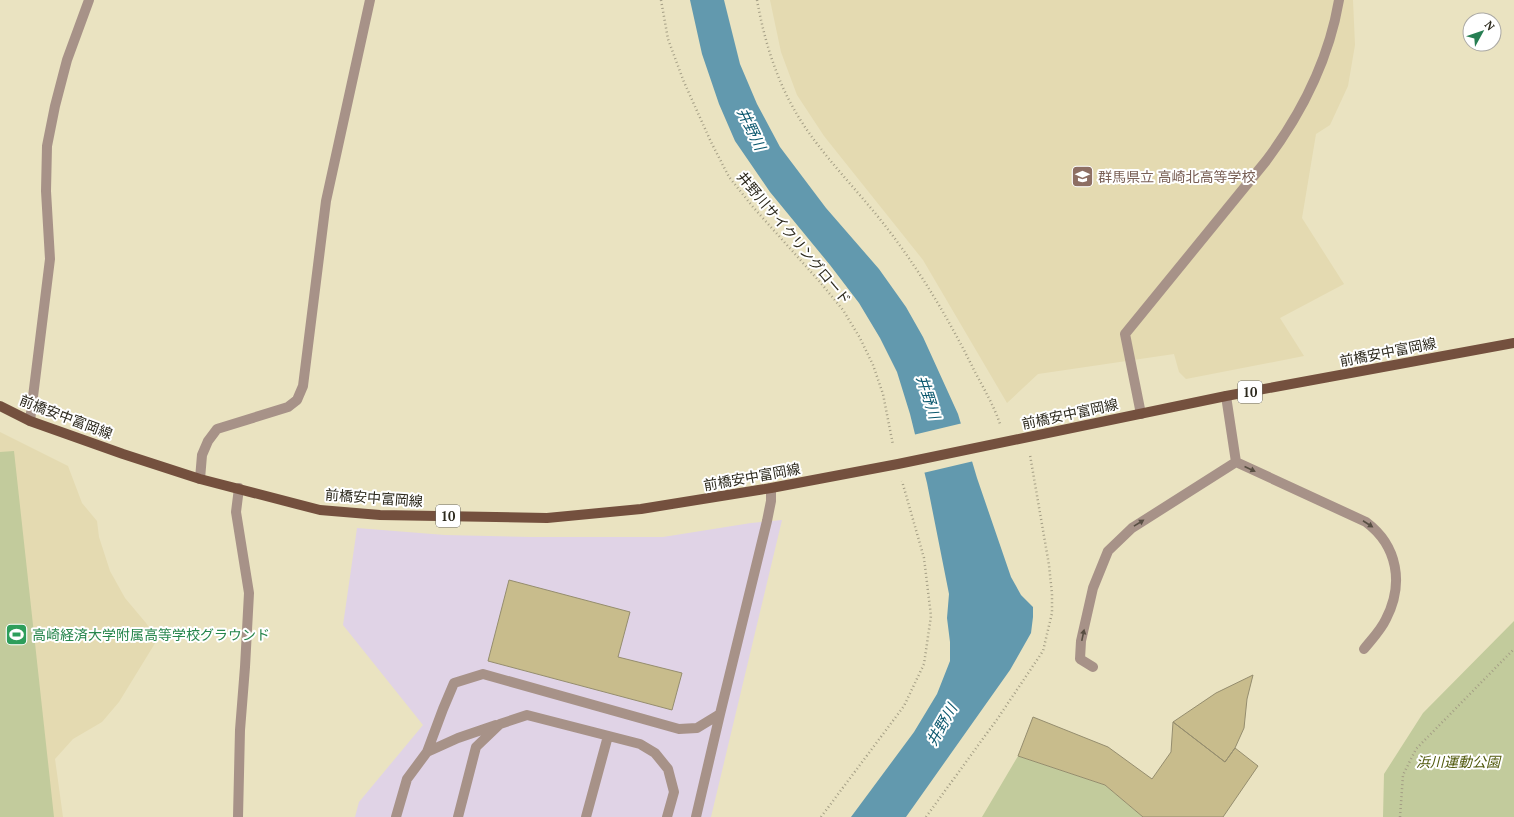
<svg xmlns="http://www.w3.org/2000/svg" width="1514" height="817" font-family="'PT Serif','Noto Sans JP',serif">
	<rect width="100%" height="100%" fill="#eae3c1"/>
	<path fill="#e0d3e6" d="M 782,520 L 711,817 L 355,817 L 359,802 L 423,725 L 343,625 L 357,528 L 445,535 L 531,537 L 663,537 L 751,523 Z"/>
	<path fill="#e4dab1" d="M 770,0 L 1353,0 L 1355,45 L 1348,86 L 1330,125 L 1316,134 L 1302,218 L 1344,284 L 1280,318 L 1304,356 L 1186,379 L 1179,372 L 1174,354 L 1038,374 L 1007,403 L 923,260 L 824,136 L 797,95 L 781,52 Z
		M 0,432 L 68,466 L 82,503 L 97,521 L 99,537 L 110,571 L 125,598 L 146,623 L 157,640 L 119,702 L 102,722 L 73,739 L 55,759 L 63,817 L 0,817 Z"/>
	<path fill="#c2cb9c" d="M 14,451 L 54,817 L 0,817 L 0,452 Z
		M 1514,621 L 1514,817 L 1383,817 L 1384,774 L 1423,713 Z
		M 1018,756 L 1105,785 L 1143,817 L 982,817 Z"/>
	<path fill="#6299ae" d="M 690,0 L 724,0 L 740,64 L 757,104 L 780,147 L 826,208 L 879,269 L 906,307 L 923,337 L 958,414 L 977,478 L 1011,577 L 1021,595 L 1033,607 L 1033,617 L 1031,633 L 1010,670 L 906,817 L 851,817 L 914,732 L 937,694 L 950,661 L 950,642 L 947,618 L 949,594 L 927,483 L 910,414 L 897,372 L 880,338 L 859,303 L 830,265 L 770,192 L 735,141 L 719,104 L 702,54 Z"/>
	<path fill="#eae3c1" d="M 963,423 L 974,461 L 923,473 L 913,435 Z"/>
	<path fill="#c8bc8c" stroke="#958d6e" d="M 509,580 L 630,612 L 618,657 L 682,673 L 672,710 L 488,661 Z
		M 1253,675 L 1247,699 L 1244,728 L 1235,748 L 1225,762 L 1173,722 L 1216,693 Z
		M 1033,717 L 1108,747 L 1152,779 L 1171,752 L 1173,722 L 1225,762 L 1235,748 L 1258,766 L 1223,817 L 1143,817 L 1105,785 L 1018,756 Z"/>
	<g fill="none" stroke-linecap="round" stroke-linejoin="round">
		<path stroke="#a49e85" stroke-width="2.5" stroke-dasharray="1 3" stroke-linecap="butt" d="M 661,0 L 668,39 L 684,82 L 711,142 L 729,177 L 753,207 L 820,282 L 843,310 L 860,338 L 873,365 L 883,394 L 893,445
			M 757,0 C 765,44 778,86 803,124 C 826,159 857,190 883,223 C 919,269 949,319 975,372 C 984,389 994,406 1000,424
			M 821,817 L 904,706 L 924,664 L 931,616 L 924,558 L 902,481
			M 926,817 L 998,718 L 1043,651 L 1052,613 L 1052,594 L 1049,565 L 1030,455
			M 1400,817 L 1403,775 L 1416,749 L 1514,649"/>
		<path stroke="#a79288" stroke-width="10" d="M 1226,396 L 1236,462
			M 1141,414 L 1125,334 L 1266,161 C 1302,113 1329,59 1339,0
			M 30,421 L 50,259 L 46,191 L 47,146 L 55,106 L 67,60 L 89,0
			M 200,479 L 202,455 L 208,441 L 217,429 L 288,407 L 297,400 L 303,386 L 326,201 L 370,0
			M 1093,667 L 1080,659 L 1081,641 L 1093,588 L 1108,551 L 1132,528 L 1236,462 L 1366,522 C 1398,546 1404,584 1386,619 C 1381,630 1372,639 1364,649
			M 427,752 L 443,709 L 454,683 L 483,674 L 679,729 L 697,728 L 720,714
			M 238,817 L 240,730 L 245,667 L 249,593 L 236,512 L 239,488
			M 396,817 L 407,779 L 427,752 L 458,738 L 496,725
			M 458,817 L 476,747 L 500,724 L 527,715 L 640,744 L 655,753 L 668,769 L 674,792 L 667,817
			M 586,817 L 608,736
			M 696,817 L 720,714 L 767,521 L 771,501 L 771,488"/>
		<path stroke="#74503e" stroke-width="10" d="M 0,406 L 30,421 L 123,454 L 200,479 L 320,510 L 380,515 L 547,518 L 641,509 L 771,488 L 898,464 L 1226,396 L 1514,343"/>
	</g>
	<defs><path id="oneway-solid" d="M-6-.8H1V-3.2L6.5 0L1 3.2V.8H-6Z"/></defs>
	<g fill="#574e42">
		<use href="#oneway-solid" transform="translate(1250 469) rotate(25)"/>
		<use href="#oneway-solid" transform="translate(1139 523) rotate(-32)"/>
		<use href="#oneway-solid" transform="translate(1368 524) rotate(33)"/>
		<use href="#oneway-solid" transform="translate(1083 635) rotate(-78)"/>
	</g>
	<defs>
		<symbol id="school-square" viewBox="-11 -11 22 22"><rect x="-9" y="-9" width="18" height="18" rx="4" fill="#8d6e63" stroke="#fff"/><path d="M0-5L7-2L0 1L-7-2ZM-4 1L0 2.5L4 1V4Q0 6-4 4Z" fill="#fff"/></symbol>
		<symbol id="stadium-square" viewBox="-11 -11 22 22"><rect x="-9" y="-9" width="18" height="18" rx="4" fill="#2e9e5b" stroke="#fff"/><path d="M0-5a6.5 5 0 1 0 0 10a6.5 5 0 1 0 0-10ZM-3.5-1.8h7v3.6h-7Z" fill="#fff"/></symbol>
	</defs>
	<g fill-rule="evenodd">
		<use href="#school-square" x="1070" y="164" width="25" height="25"/>
		<use href="#stadium-square" x="4" y="622" width="25" height="25"/>
	</g>
	<g text-anchor="middle" stroke-width="4" stroke-linejoin="round" paint-order="stroke">
		<g fill="#fff" stroke="#6b6961" stroke-width="1">
			<rect x="1238" y="381" width="24" height="22" rx="3"/>
			<rect x="436" y="505" width="24" height="22" rx="3"/>
		</g>
		<g font-size="13" font-weight="bold" fill="#2c291d">
			<text x="1250" y="397">10</text>
			<text x="448" y="521">10</text>
		</g>
		<g font-size="14" fill="#785e54" stroke="#fff" text-anchor="start">
			<text x="1098" y="182">群馬県立 高崎北高等学校</text>
		</g>
		<g font-size="14" fill="#2c291d" stroke="#fff">
			<text transform="translate(794 238) rotate(50)" y="5">井野川サイクリングロード</text>
			<text transform="translate(1388 352) rotate(-11)" y="5">前橋安中富岡線</text>
			<text transform="translate(1070 414) rotate(-12)" y="5">前橋安中富岡線</text>
			<text transform="translate(66 417) rotate(21)" y="5">前橋安中富岡線</text>
			<text transform="translate(752 477) rotate(-10)" y="5">前橋安中富岡線</text>
			<text transform="translate(374 498) rotate(4)" y="5">前橋安中富岡線</text>
		</g>
		<g font-size="14" fill="#27864d" stroke="#fff" text-anchor="start">
			<text x="32" y="640">高崎経済大学附属高等学校グラウンド</text>
		</g>
		<g font-size="14" font-style="italic" fill="#50590c" stroke="#fff">
			<text x="1458" y="767">浜川運動公園</text>
		</g>
		<g font-size="15" font-style="italic" fill="#0d596f" stroke="#fff">
			<text transform="translate(751 129) rotate(64)" y="5">井野川</text>
			<text transform="translate(928 397) rotate(72)" y="5">井野川</text>
			<text transform="translate(942 725) rotate(-60)" y="5">井野川</text>
		</g>
	</g>
	<g transform="translate(1482 32) rotate(50)"><circle r="19" fill="#ffffff" stroke="#aba9a5"/>
	<path d="M0-3L7 15L0 10L-7 15Z" fill="#267e52"/>
	<text y="-6" font-size="11" font-weight="bold" text-anchor="middle" fill="#2c291d">N</text>
	</g>
</svg>
